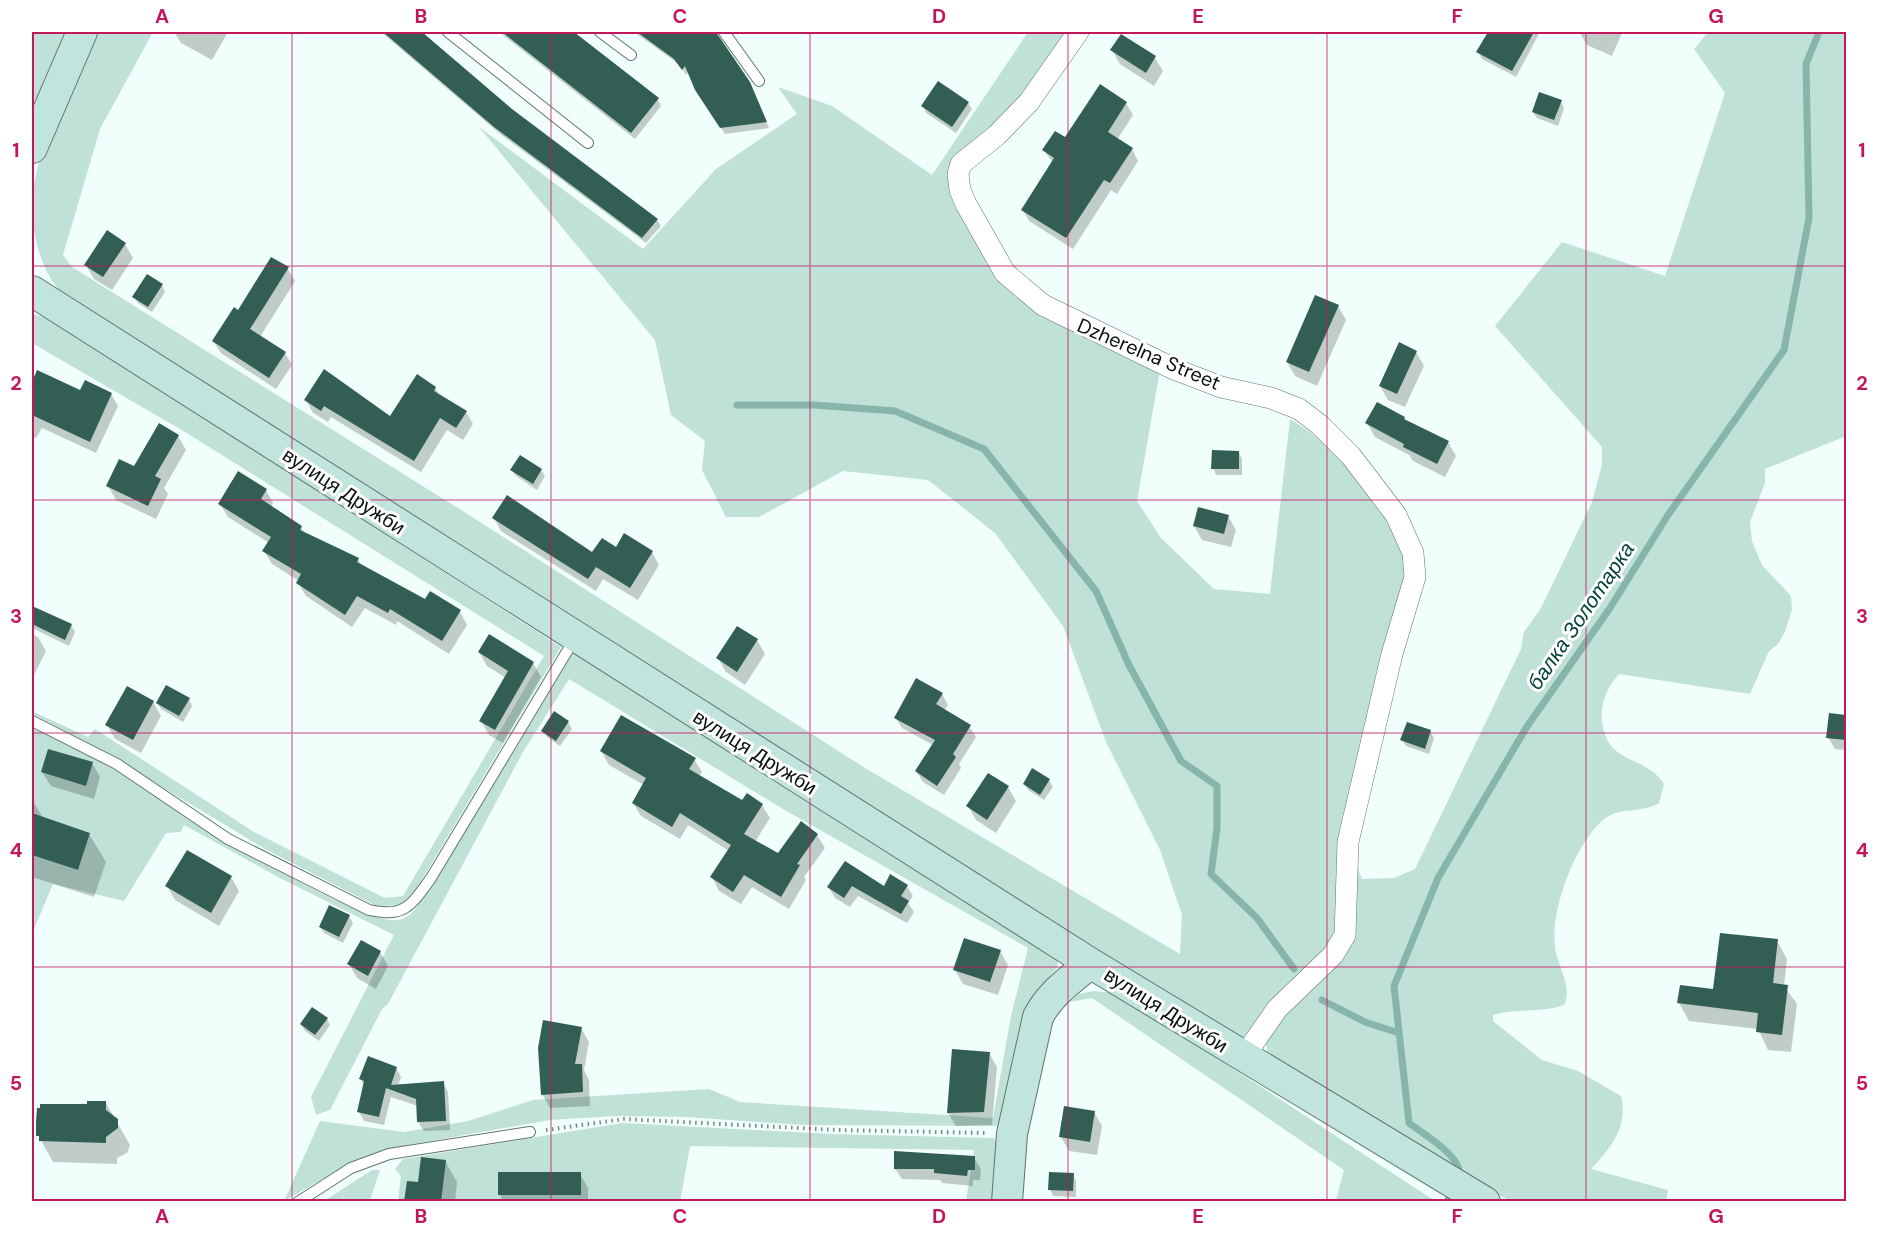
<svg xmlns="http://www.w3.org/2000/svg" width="1878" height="1233" font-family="'DM Sans',sans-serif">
	<rect width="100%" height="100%" fill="#f0fffb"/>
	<path fill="#c0e1d8" d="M 32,32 L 70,32 L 32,108 Z
		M 99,32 L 153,32 L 100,129 L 63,255 L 72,267 L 469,515 L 865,768 L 1180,954 L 1182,915 L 1160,850 L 1106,742 L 1063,626 L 995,533 L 928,480 L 843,471 L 759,517 L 726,517 L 702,470 L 705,441 L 671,415 L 655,340 L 479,127 L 643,249 L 716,169 L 797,114 L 778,87 L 832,106 L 932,175 L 1028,32 L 1072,32 L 1025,98 L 957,160 L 990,258 L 1160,370 L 1137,501 L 1161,538 L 1214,589 L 1270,594 L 1290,419 C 1355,459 1379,502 1411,569 L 1336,935 L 1316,962 L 1250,1033 L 1240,1040 L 1224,1035 L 66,301 C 60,291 51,281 46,270 C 7,184 61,106 99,32 Z
		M 1708,32 L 1846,32 L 1846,436 L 1765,469 L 1765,483 L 1750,522 L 1752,541 L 1762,565 L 1791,596 L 1792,609 L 1785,632 L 1778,644 L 1769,651 L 1750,694 L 1619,674 C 1607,687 1600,704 1602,721 C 1607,766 1645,754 1664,784 L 1659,803 C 1642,814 1618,806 1603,820 C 1575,844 1550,910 1555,947 C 1557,964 1573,988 1564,1005 C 1542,1013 1516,1008 1493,1015 L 1493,1021 L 1542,1060 L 1578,1071 L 1621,1096 C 1629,1126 1610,1149 1591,1169 L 1668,1190 L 1666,1201 L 1510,1201 L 1269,1062 L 1266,1044 L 1270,1029 L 1331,964 L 1353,855 L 1362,879 L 1394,878 L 1415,869 L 1521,649 L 1524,632 L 1541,608 L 1592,502 L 1602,465 L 1602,447 L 1495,326 L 1562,242 L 1665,276 L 1725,93 L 1694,49 Z
		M 32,314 L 44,317 L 81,339 L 561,647 L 411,898 L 399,905 L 376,906 L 265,849 L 99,749 L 32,714 L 32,711 L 88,737 L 95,729 L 254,832 L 385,898 L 403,896 L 544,656 L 185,432 L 32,343 Z
		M 572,652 L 1058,959 L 1057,968 L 1038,990 L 1000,1126 L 802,1125 L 686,1117 L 617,1116 L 550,1120 L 414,1144 L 356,1160 L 284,1201 L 320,1121 L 404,1132 L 468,1121 L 533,1100 L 709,1089 L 740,1102 L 993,1118 L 1011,1016 L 1028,948 L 783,809 L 569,679 L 523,752 L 388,1004 L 382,1009 L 330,1110 L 316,1115 L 311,1097 L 394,935 L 280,878 L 184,825 L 181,832 L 166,833 L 124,901 L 53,884 L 32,934 L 32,855 L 78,870 L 90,833 L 32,813 L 32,725 C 76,747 125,767 162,801 C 199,825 362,925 397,920 C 410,919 417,907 424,897 Z
		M 1093,991 L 1118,993 L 1435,1201 L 1336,1200 L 1344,1170 L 1092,998 L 1070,1002 L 1079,994 Z
		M 622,1123 L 831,1134 L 994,1138 L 998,1144 L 994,1202 L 966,1201 L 974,1150 L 690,1146 L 680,1202 L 398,1201 L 401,1176 L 395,1169 L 403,1159 Z
		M 372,1170 L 380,1170 L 370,1201 L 324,1201 Z"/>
	<path fill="#0003" d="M 174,32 L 228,32 L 212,60 L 181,43 Z
		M 381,32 L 419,32 L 511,110 L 657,220 L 661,226 L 646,243 L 499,133 Z
		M 499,32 L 572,32 L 658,99 L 661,106 L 635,139 Z
		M 634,32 L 713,32 L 753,90 L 769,128 L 725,134 L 701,97 L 689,71 L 686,75 L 680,65 Z
		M 1489,32 L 1540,32 L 1516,77 L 1482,59 L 1478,52 Z
		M 1579,32 L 1621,32 L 1622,33 L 1612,56 L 1587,45 Z
		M 1121,36 L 1155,58 L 1163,71 L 1154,86 L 1120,64 L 1112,50 Z
		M 1100,86 L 1126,103 L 1133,115 L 1117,140 L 1132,149 L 1138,161 L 1117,194 L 1111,190 L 1073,249 L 1029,221 L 1023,210 L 1053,163 L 1044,150 L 1066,139 Z
		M 1561,102 L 1564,108 L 1558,126 L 1537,118 L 1533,112 Z
		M 968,103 L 972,109 L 956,133 L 926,113 L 923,106 Z
		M 125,244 L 133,258 L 112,290 L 94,279 L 86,265 Z
		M 287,268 L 295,281 L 260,337 L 285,353 L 292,365 L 276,389 L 221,353 L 213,341 L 239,312 Z
		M 162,285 L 165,292 L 152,312 L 138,303 L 134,297 Z
		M 1338,306 L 1346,320 L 1317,386 L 1295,376 L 1287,362 Z
		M 1416,352 L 1424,366 L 1405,407 L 1388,400 L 1380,386 Z
		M 38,372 L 81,392 L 111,394 L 118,406 L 96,453 L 42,428 L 36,438 L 32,436 L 32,385 Z
		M 435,388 L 440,396 L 466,412 L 473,424 L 463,440 L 447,430 L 421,472 L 331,417 L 328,422 L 313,413 L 306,400 L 391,418 Z
		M 1404,418 L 1406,422 L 1448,442 L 1456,456 L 1445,477 L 1413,461 L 1409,455 L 1375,437 L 1367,423 Z
		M 178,436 L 186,450 L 164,488 L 168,494 L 156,519 L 116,500 L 108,486 Z
		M 1239,452 L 1242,459 L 1242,475 L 1216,475 L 1213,468 Z
		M 512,470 L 541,470 L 545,476 L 537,490 L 516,476 Z
		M 266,490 L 273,503 L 271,507 L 301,527 L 306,535 L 358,559 L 362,566 L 426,601 L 460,612 L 467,625 L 449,654 L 397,621 L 396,625 L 365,608 L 352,627 L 306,596 L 298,583 L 299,581 L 272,564 L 264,551 L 269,543 L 228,517 L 220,504 Z
		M 1228,516 L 1236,530 L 1231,547 L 1202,540 L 1194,526 Z
		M 494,518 L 593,554 L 616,549 L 652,552 L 659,565 L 638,600 L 603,579 L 596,591 L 501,531 Z
		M 32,607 L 71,625 L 75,632 L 69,646 L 32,628 Z
		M 32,634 L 38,637 L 46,651 L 32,679 Z
		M 757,640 L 765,654 L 745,685 L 726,672 L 718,658 Z
		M 479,652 L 533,663 L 541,677 L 503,743 L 489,735 L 481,721 L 506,678 L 487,666 Z
		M 942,694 L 948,705 L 944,711 L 969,726 L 976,737 L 959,764 L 961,768 L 944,795 L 923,782 L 916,771 L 933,745 L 902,728 L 896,718 Z
		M 189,699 L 192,706 L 183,722 L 161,709 L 157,703 Z
		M 153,702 L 161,716 L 141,753 L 115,739 L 107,725 Z
		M 1831,715 L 1846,717 L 1846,750 L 1835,749 L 1828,737 Z
		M 568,722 L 572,729 L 560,746 L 547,737 L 543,731 Z
		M 1430,731 L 1434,738 L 1429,754 L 1406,746 L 1402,740 Z
		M 601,751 L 694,759 L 702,772 L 700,776 L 743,802 L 762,805 L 770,818 L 755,842 L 779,855 L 817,835 L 825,848 L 804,877 L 806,880 L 789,909 L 752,887 L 741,904 L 719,891 L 712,877 L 729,851 L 688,825 L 680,839 L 641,816 L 633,803 L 644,785 L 609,765 Z
		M 92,763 L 100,777 L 94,799 L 51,786 L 42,772 Z
		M 1049,780 L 1053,787 L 1044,800 L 1028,790 L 1025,784 Z
		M 1008,787 L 1016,801 L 996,833 L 976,820 L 968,806 Z
		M 32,799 L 43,818 L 89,834 L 106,862 L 94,897 L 32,877 Z
		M 845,863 L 885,888 L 907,886 L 913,896 L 908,903 L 914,912 L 907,923 L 858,896 L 850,907 L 835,898 L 829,888 Z
		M 231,877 L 239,891 L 219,926 L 175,900 L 167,886 Z
		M 349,916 L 353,923 L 343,943 L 324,933 L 320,927 Z
		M 1777,941 L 1787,959 L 1784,986 L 1797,1004 L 1791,1052 L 1768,1050 L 1758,1029 L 1689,1021 L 1679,1003 L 1715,991 Z
		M 1000,951 L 1008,965 L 998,995 L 963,984 L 955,970 Z
		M 380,952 L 388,966 L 376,989 L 357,978 L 349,964 Z
		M 327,1019 L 330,1025 L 319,1041 L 305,1031 L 301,1024 Z
		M 581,1028 L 589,1042 L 584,1070 L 589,1080 L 590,1106 L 550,1108 L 542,1094 Z
		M 989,1053 L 997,1067 L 992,1125 L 956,1126 L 948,1113 Z
		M 396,1068 L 401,1077 L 398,1086 L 443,1083 L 448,1092 L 450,1130 L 424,1131 L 418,1122 L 418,1106 L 391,1097 L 384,1125 L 364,1121 L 359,1112 L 364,1085 L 361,1079 Z
		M 106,1103 L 130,1145 L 127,1153 L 117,1158 L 117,1164 L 53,1162 L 38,1135 L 41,1105 Z
		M 1094,1112 L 1102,1126 L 1097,1155 L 1069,1151 L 1061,1137 Z
		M 974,1158 L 981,1169 L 980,1180 L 973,1180 L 973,1186 L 942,1183 L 940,1180 L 902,1179 L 895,1169 Z
		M 445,1161 L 457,1182 L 455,1202 L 406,1202 L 420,1184 Z
		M 580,1174 L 588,1188 L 588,1202 L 504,1202 L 500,1195 Z
		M 1073,1175 L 1076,1181 L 1076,1197 L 1053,1196 L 1050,1189 Z"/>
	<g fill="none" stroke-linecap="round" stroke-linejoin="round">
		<path stroke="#87b5a9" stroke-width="7" d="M 737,405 L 814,405 L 895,411 L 984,449 L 1096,591 L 1129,665 L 1181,761 L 1217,786 L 1217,828 L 1211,874 L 1257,918 L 1294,969
			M 1322,1000 L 1365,1022 L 1399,1033
			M 1458,1176 C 1466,1159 1423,1134 1409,1123 L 1394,986 L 1438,878 L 1526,728 L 1610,608 L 1668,515 L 1784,350 L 1809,218 L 1806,64 L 1819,32
			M 1447,1202 L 1453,1189"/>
	</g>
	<path fill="#325e53" d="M 383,32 L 422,32 L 512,109 L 658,219 L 642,238 L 494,127 Z
		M 502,32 L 574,32 L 659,98 L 631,133 Z
		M 637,32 L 716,32 L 750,82 L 767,122 L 720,128 L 695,90 L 685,66 L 682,70 L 674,59 Z
		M 1488,32 L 1534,32 L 1512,71 L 1476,52 Z
		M 1121,34 L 1156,56 L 1146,73 L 1110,50 Z
		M 938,81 L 969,102 L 952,127 L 921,106 Z
		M 1100,84 L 1127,102 L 1108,132 L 1133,148 L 1110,183 L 1104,180 L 1066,238 L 1021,210 L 1054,158 L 1042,150 L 1055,131 L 1065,137 Z
		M 1539,92 L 1562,100 L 1554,120 L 1532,112 Z
		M 107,230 L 126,243 L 103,277 L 84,265 Z
		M 271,257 L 289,267 L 250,329 L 286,352 L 269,378 L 212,341 L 234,307 L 238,310 Z
		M 147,274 L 163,284 L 148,307 L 132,297 Z
		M 1315,295 L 1339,305 L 1309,372 L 1286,362 Z
		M 1399,342 L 1417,351 L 1397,394 L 1379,386 Z
		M 324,369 L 390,416 L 417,374 L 436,387 L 434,391 L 467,411 L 456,428 L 440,418 L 414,461 L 324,406 L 321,411 L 304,400 Z
		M 37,370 L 80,390 L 85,380 L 112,393 L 90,442 L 32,415 L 32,382 Z
		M 1377,402 L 1405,417 L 1404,419 L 1449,441 L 1437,464 L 1403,447 L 1404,444 L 1365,423 Z
		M 159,423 L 179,435 L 155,476 L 161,479 L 148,506 L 106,486 L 119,459 L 134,466 Z
		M 1212,450 L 1239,451 L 1239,469 L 1211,469 Z
		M 520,455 L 542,469 L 533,484 L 510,470 Z
		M 238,471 L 267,489 L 261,499 L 302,526 L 300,530 L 359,558 L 357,562 L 425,599 L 430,591 L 461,610 L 442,641 L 390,609 L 388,613 L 357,596 L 345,615 L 296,583 L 301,574 L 262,551 L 271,537 L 218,504 Z
		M 507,495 L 592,552 L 602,538 L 616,547 L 624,533 L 653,551 L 630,588 L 596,567 L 588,579 L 492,518 Z
		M 1198,507 L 1229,515 L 1224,534 L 1193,526 Z
		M 32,606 L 72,624 L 65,640 L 32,624 Z
		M 737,626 L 758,639 L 737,672 L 716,658 Z
		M 489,634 L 534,662 L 495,730 L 479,721 L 508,671 L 478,652 Z
		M 916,678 L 943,693 L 936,704 L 971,725 L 953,754 L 956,757 L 937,786 L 915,771 L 935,740 L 894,718 Z
		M 166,685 L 190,698 L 179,716 L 156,703 Z
		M 127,686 L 154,701 L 133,740 L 105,725 Z
		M 554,711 L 569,721 L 556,741 L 541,731 Z
		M 1829,713 L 1846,715 L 1846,740 L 1826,738 Z
		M 621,715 L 696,758 L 689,769 L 742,800 L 747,793 L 763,804 L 744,834 L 778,853 L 801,821 L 818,834 L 797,864 L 800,865 L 781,897 L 744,875 L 733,892 L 710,877 L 731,845 L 680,813 L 672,827 L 632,803 L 646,778 L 600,751 Z
		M 1407,722 L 1431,730 L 1425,749 L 1400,740 Z
		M 48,749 L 93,762 L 86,786 L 41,772 Z
		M 1032,768 L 1050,779 L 1040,795 L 1023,784 Z
		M 988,773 L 1009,786 L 987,820 L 966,806 Z
		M 32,813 L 90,833 L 78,870 L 32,855 Z
		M 187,850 L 232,876 L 211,913 L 165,886 Z
		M 845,861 L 884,886 L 890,874 L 908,885 L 901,896 L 909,901 L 901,914 L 852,886 L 844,898 L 827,887 Z
		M 329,905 L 350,915 L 339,937 L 319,927 Z
		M 1720,933 L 1778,939 L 1773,983 L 1788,985 L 1782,1035 L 1756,1032 L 1758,1013 L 1677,1003 L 1680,985 L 1713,989 Z
		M 964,938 L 1001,950 L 990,982 L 953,970 Z
		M 361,940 L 381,951 L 368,976 L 347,964 Z
		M 312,1007 L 328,1018 L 315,1035 L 300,1024 Z
		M 543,1020 L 582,1027 L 575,1064 L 582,1064 L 583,1092 L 541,1095 L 538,1048 Z
		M 952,1049 L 990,1052 L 984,1112 L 947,1113 Z
		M 368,1056 L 397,1067 L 391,1085 L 444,1081 L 446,1121 L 417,1122 L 416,1099 L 386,1088 L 379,1117 L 357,1112 L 364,1081 L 359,1079 Z
		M 87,1101 L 106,1101 L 106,1110 L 118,1119 L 118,1128 L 106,1137 L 106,1143 L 39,1141 L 39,1136 L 36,1136 L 36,1122 L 37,1108 L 40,1108 L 40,1104 L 87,1104 Z
		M 1064,1106 L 1095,1111 L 1090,1142 L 1059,1137 Z
		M 894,1151 L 975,1156 L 975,1170 L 968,1170 L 967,1176 L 934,1173 L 934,1169 L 894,1169 Z
		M 421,1157 L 446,1160 L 441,1202 L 404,1202 L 407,1181 L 418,1182 Z
		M 498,1172 L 581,1172 L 581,1195 L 498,1195 Z
		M 1049,1172 L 1074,1173 L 1073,1191 L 1048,1190 Z"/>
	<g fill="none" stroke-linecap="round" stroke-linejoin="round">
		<defs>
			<path id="lane" d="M 448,32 L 588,143
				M 600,32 L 631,55
				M 724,32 L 759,81
				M 32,721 L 117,764 L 228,839 L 369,910 C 404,918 411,906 431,878 L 575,638
				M 298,1202 L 351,1168 L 389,1154 L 530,1132"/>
			<path id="street" d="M 1078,32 L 1029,102 L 997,135 L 961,164 L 958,174 L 960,190 L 966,204 L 1005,273 L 1043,305 L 1174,369 L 1221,387 L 1271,398 L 1299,409 L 1320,425 L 1351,456 L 1396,515 L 1413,553 L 1415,577 L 1392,654 L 1348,842 L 1345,935 L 1333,955 L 1277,1009 L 1243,1058"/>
			<path id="secondary" d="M 32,148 L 82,32
				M 32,291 L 1090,963 L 1485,1202
				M 1007,1202 L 1012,1134 L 1038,1017 C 1051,992 1070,981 1090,963"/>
		</defs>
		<use href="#lane" stroke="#5f756f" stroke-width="12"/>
		<use href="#street" stroke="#5f756f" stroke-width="22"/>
		<use href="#secondary" stroke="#5f756f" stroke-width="32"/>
		<path stroke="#798582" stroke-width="4" stroke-dasharray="1.5 4.5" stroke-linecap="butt" d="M 546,1130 L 624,1119 L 838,1130 L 987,1133"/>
		<use href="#lane" stroke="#fff" stroke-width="10"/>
		<use href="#street" stroke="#fff" stroke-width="21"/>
		<use href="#secondary" stroke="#c1e5dd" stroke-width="30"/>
	</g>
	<path fill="none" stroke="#c2185b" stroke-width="1.5" stroke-opacity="0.55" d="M 292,32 L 292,1202M 551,32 L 551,1202M 810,32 L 810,1202M 1068,32 L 1068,1202M 1327,32 L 1327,1202M 1586,32 L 1586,1202M 32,266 L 1846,266M 32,500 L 1846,500M 32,733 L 1846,733M 32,967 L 1846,967"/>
	<g text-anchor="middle" stroke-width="6" stroke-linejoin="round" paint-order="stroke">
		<g font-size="20" fill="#08100e" stroke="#fff">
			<text transform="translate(1149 354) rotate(23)" y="7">Dzherelna Street</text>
			<text transform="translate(344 491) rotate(33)" y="7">вулиця Дружби</text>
			<text transform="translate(755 752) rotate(32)" y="7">вулиця Дружби</text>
			<text transform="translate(1166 1010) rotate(32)" y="7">вулиця Дружби</text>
		</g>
		<g font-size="21" font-style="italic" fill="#004438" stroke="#fff">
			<text transform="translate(1581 616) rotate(-56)" y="7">балка Золотарка</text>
		</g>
	</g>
	<rect width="1878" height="1233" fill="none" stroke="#ffffff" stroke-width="66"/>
	<rect x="33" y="33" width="1812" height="1167" fill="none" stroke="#c2185b" stroke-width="2"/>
	<g font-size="20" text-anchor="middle" font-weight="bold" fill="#c2185b">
		<text x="162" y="23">A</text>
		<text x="421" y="23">B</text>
		<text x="680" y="23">C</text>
		<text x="939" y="23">D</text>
		<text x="1198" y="23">E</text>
		<text x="1457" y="23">F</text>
		<text x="1716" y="23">G</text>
		<text x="16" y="157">1</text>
		<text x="1862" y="157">1</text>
		<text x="16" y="390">2</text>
		<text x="1862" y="390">2</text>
		<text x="16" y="623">3</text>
		<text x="1862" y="623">3</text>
		<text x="16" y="857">4</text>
		<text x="1862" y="857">4</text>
		<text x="16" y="1090">5</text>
		<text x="1862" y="1090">5</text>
		<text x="162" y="1223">A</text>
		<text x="421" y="1223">B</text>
		<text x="680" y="1223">C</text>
		<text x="939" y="1223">D</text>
		<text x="1198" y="1223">E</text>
		<text x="1457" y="1223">F</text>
		<text x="1716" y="1223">G</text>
	</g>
</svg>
